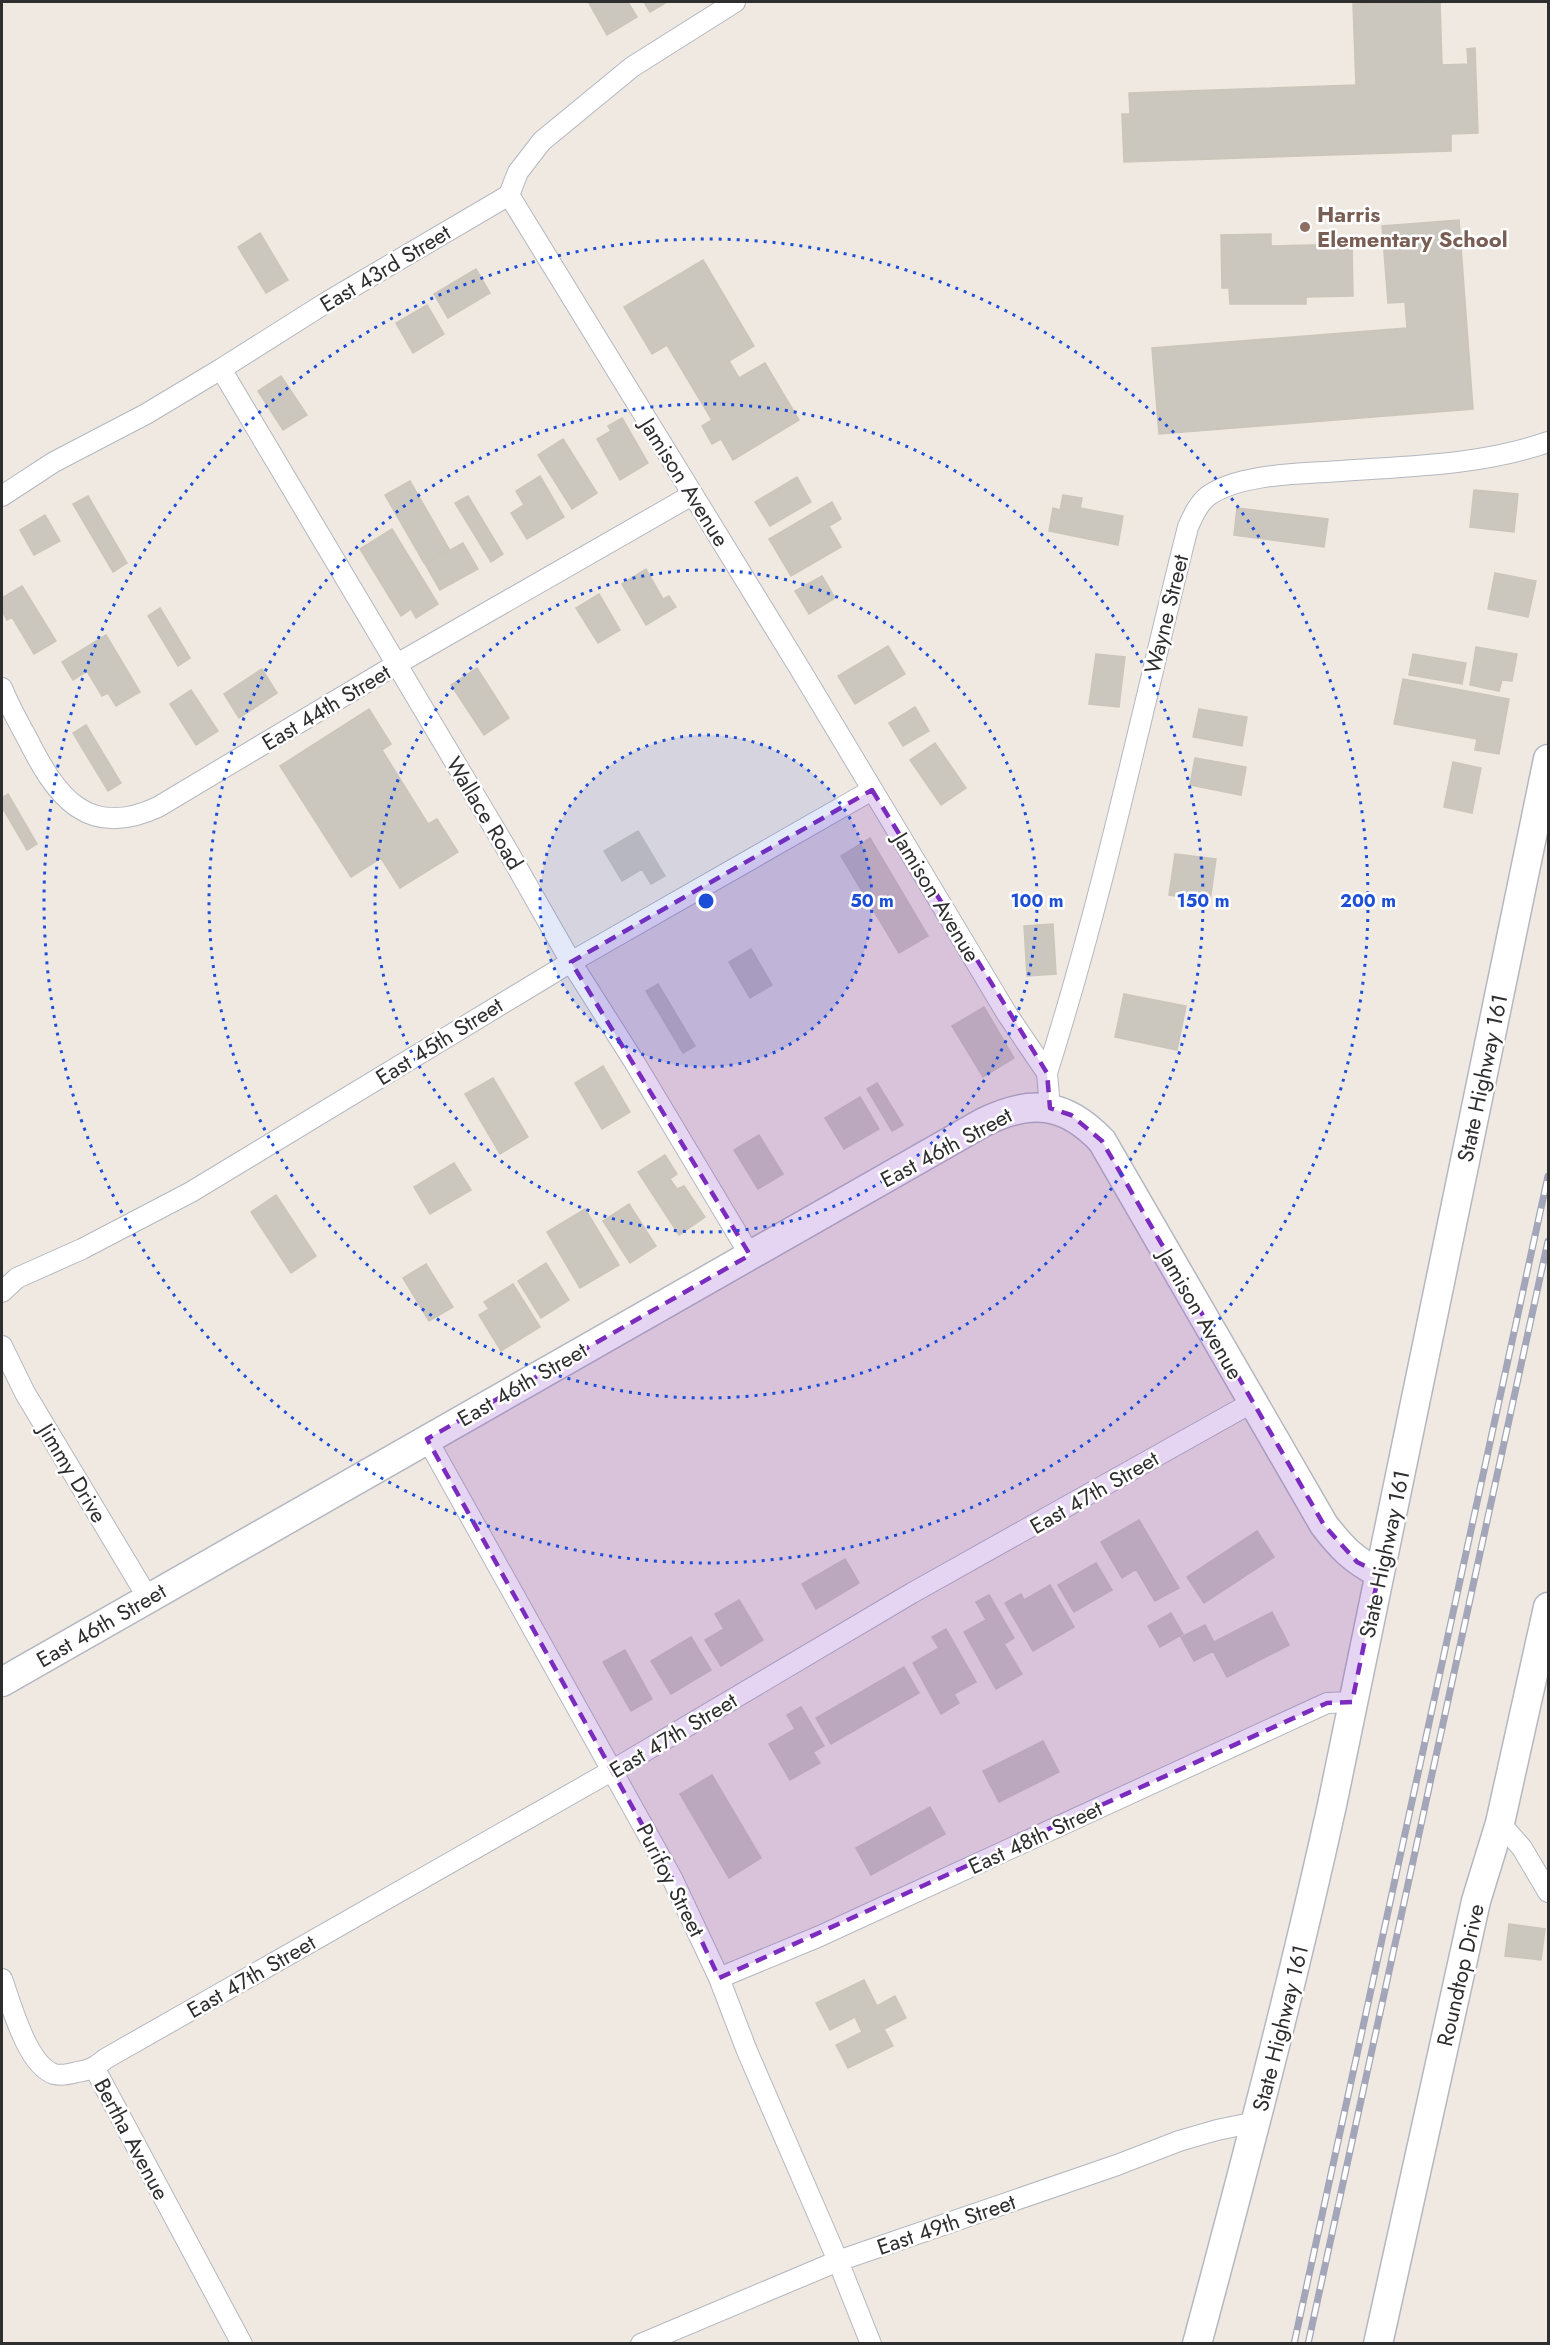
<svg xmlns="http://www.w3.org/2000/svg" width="1550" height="2345" font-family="Jost,sans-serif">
	<rect width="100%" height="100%" fill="#efe9e1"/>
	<path fill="#cbc7bf" stroke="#cbc5ba" stroke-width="1.5" d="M 591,2 L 628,2 L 637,17 L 607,35 L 589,3 Z
		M 644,2 L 667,2 L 650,12 Z
		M 1440,2 L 1442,65 L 1468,64 L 1467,49 L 1475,48 L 1478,133 L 1451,134 L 1451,151 L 1124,162 L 1122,114 L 1130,114 L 1129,93 L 1356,85 L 1353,4 Z
		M 1459,220 L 1473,409 L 1159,434 L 1152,348 L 1407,328 L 1405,302 L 1388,303 L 1382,226 Z
		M 260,233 L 288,280 L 266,293 L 238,247 Z
		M 1271,234 L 1271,246 L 1352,244 L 1353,296 L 1306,297 L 1306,304 L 1230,304 L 1229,288 L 1222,288 L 1221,235 Z
		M 703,260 L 754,346 L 729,361 L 739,378 L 765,363 L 799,420 L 733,460 L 721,439 L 712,444 L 702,426 L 712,420 L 667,345 L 652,354 L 624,307 Z
		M 476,269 L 490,293 L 448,318 L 434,294 Z
		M 427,305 L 444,334 L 413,353 L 396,323 Z
		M 281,376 L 307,415 L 283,430 L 258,391 Z
		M 622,418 L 648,463 L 620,480 L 597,439 L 611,431 L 608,426 Z
		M 563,439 L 597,493 L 572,509 L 538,455 Z
		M 540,476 L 564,517 L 527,539 L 511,513 L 524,505 L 516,491 Z
		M 797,477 L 811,502 L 770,526 L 755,502 Z
		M 410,481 L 449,549 L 424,563 L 385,495 Z
		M 1474,490 L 1518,494 L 1514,532 L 1470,527 Z
		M 1063,495 L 1082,498 L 1080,508 L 1123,516 L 1118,545 L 1049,531 L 1053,508 L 1060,510 Z
		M 88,496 L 127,563 L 113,572 L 73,504 Z
		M 468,496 L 503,554 L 491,562 L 455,503 Z
		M 832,502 L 841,519 L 829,526 L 841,547 L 791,576 L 769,539 Z
		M 1237,508 L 1328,519 L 1324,547 L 1234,535 Z
		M 45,515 L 60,541 L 34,555 L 20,530 Z
		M 392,529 L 438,604 L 416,618 L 411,609 L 401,616 L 360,549 Z
		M 463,543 L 478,569 L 440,590 L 425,564 Z
		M 646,569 L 663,599 L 669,596 L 676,607 L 646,625 L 622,584 Z
		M 1495,573 L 1536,581 L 1528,617 L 1488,609 Z
		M 822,576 L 835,598 L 809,614 L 795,591 Z
		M 22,586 L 56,641 L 34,654 L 12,617 L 7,620 L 2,611 L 2,598 Z
		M 599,594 L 620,630 L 598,643 L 576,608 Z
		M 160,608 L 190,658 L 178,666 L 148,616 Z
		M 106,635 L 140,692 L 116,706 L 108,693 L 102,696 L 87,671 L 73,680 L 62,662 Z
		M 888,646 L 905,674 L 855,704 L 838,676 Z
		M 1476,647 L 1517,654 L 1512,681 L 1502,680 L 1499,691 L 1470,685 Z
		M 1096,654 L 1125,657 L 1119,707 L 1089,704 Z
		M 1413,654 L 1466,663 L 1462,684 L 1409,675 Z
		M 477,668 L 509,718 L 484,735 L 451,685 Z
		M 262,669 L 277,693 L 239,718 L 224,694 Z
		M 1403,679 L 1509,699 L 1499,754 L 1475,750 L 1477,739 L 1394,724 Z
		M 191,690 L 218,731 L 196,745 L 170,704 Z
		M 915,707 L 929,731 L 903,746 L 889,723 Z
		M 369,709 L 391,744 L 382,750 L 428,824 L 437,819 L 458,852 L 400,888 L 381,858 L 351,877 L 280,766 Z
		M 1199,709 L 1247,717 L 1242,746 L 1193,737 Z
		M 86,725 L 121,783 L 108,791 L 73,733 Z
		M 935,743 L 966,788 L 941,805 L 910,760 Z
		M 1195,758 L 1246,767 L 1241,795 L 1190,785 Z
		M 1453,762 L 1481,768 L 1472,813 L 1444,807 Z
		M 8,794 L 37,844 L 27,850 L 2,807 L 2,798 Z
		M 638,831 L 665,876 L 651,884 L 642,869 L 622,881 L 604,851 Z
		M 870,838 L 928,936 L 899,953 L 841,856 Z
		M 1175,854 L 1216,859 L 1210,901 L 1169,895 Z
		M 1053,924 L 1056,974 L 1027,976 L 1024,926 Z
		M 751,949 L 772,985 L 750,998 L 729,962 Z
		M 658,984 L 695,1046 L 683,1053 L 646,991 Z
		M 1124,994 L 1186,1006 L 1177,1050 L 1115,1037 Z
		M 984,1007 L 1014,1058 L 983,1077 L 952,1026 Z
		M 603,1066 L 630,1112 L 602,1129 L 575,1083 Z
		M 493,1078 L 528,1137 L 500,1154 L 465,1094 Z
		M 877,1083 L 903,1125 L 892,1131 L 867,1089 Z
		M 860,1097 L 879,1129 L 844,1149 L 825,1118 Z
		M 759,1135 L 783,1174 L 758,1189 L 734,1150 Z
		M 665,1155 L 677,1174 L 670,1179 L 677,1189 L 684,1186 L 705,1217 L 679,1235 L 638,1172 Z
		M 454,1163 L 471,1190 L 430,1214 L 414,1187 Z
		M 276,1195 L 316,1256 L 291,1273 L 251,1212 Z
		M 629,1204 L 656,1246 L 630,1263 L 603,1221 Z
		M 585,1209 L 619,1265 L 580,1288 L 547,1232 Z
		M 546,1263 L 569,1300 L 541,1318 L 518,1281 Z
		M 426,1264 L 453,1307 L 429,1321 L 403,1278 Z
		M 513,1284 L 540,1327 L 501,1351 L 479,1315 L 489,1309 L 484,1302 Z
		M 1139,1520 L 1179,1588 L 1155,1601 L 1136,1569 L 1122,1578 L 1101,1542 Z
		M 1257,1531 L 1274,1557 L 1204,1603 L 1187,1577 Z
		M 845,1559 L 859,1583 L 816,1609 L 802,1584 Z
		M 1096,1563 L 1112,1590 L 1074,1612 L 1058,1585 Z
		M 1050,1585 L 1074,1627 L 1033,1651 L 1005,1603 L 1021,1594 L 1024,1600 Z
		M 989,1595 L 1014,1638 L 1004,1644 L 1022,1674 L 996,1689 L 964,1632 L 986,1620 L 976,1602 Z
		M 739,1600 L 763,1640 L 721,1666 L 705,1640 L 724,1629 L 715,1614 Z
		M 1272,1612 L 1289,1645 L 1227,1677 L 1213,1651 L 1194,1661 L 1181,1637 L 1205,1625 L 1214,1642 Z
		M 1171,1613 L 1183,1634 L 1160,1647 L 1148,1626 Z
		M 946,1629 L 976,1682 L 954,1694 L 959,1703 L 941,1714 L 913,1663 L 939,1648 L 932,1637 Z
		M 691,1637 L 711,1670 L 671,1694 L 651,1661 Z
		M 625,1650 L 652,1699 L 631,1711 L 603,1662 Z
		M 904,1667 L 919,1693 L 831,1744 L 816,1718 Z
		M 801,1707 L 824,1746 L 813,1752 L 820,1763 L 790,1780 L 769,1744 L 795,1729 L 787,1715 Z
		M 1043,1741 L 1059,1772 L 999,1802 L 983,1771 Z
		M 712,1775 L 761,1858 L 729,1878 L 680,1794 Z
		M 930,1807 L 945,1834 L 871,1875 L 856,1848 Z
		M 1509,1924 L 1545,1929 L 1541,1960 L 1505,1956 Z
		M 864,1980 L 877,2006 L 895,1996 L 906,2018 L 884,2029 L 893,2046 L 848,2068 L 836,2045 L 862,2032 L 855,2017 L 830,2030 L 816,2003 Z"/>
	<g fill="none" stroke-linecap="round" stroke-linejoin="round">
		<defs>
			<path id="street" d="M 509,195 L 800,669 L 1007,1014 L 1047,1073 L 1050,1108
				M 221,369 L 509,853 L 571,962 L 635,1063 L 750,1255
				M 2,496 L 54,462 L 146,414 L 221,369 L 327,302 L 509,195 L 518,172 L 542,141 L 632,67 L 735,2
				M 2,688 C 9,705 18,722 27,738 C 56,796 87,840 158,807 L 397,664 L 692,495
				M 1047,1073 C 1104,894 1142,709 1188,527 C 1193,516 1198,504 1208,496 C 1240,473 1302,474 1341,471 C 1410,466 1482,465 1548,442
				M 2,1292 L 17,1278 L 82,1249 L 191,1192 L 571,962 L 872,790
				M 2,1346 L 25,1393 L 148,1598
				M 427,1439 L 672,1878 L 719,1978 L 747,2051 L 838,2261 L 871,2344
				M 1500,1823 L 1522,1848 L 1548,1892
				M 719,1978 L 820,1936 L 1327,1703 L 1352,1702
				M 2,1979 C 11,2004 27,2065 54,2074 C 61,2076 70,2074 77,2072 C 90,2070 96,2067 105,2059 L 613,1770 L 912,1593 L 1253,1402
				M 95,2069 L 242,2344
				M 641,2344 L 838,2261 L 1117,2165 L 1179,2141 L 1217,2130 L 1256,2122"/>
			<path id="secondary" d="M 2,1682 L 984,1122 C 1031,1099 1065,1102 1102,1141 L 1324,1525 C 1341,1547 1353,1560 1379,1573
				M 1197,2344 C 1245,2165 1292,1986 1332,1805 L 1548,759
				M 1378,2344 L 1476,1901 L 1500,1823 L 1548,1607"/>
		</defs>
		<use href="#street" stroke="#b4b7c1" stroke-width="22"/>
		<use href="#secondary" stroke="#b4b7c1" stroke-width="31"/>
		<use href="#street" stroke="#fff" stroke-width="20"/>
		<use href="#secondary" stroke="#fff" stroke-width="28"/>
		<defs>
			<path id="rail" d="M 1294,2344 L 1548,1176
				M 1308,2344 L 1548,1241"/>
		</defs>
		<use href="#rail" stroke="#a3a6b8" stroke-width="7"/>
		<use href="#rail" stroke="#fff" stroke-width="4.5" stroke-dasharray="14" stroke-linecap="butt"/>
	</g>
	<path fill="#7b2cbf" fill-opacity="0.2" stroke="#7b2cbf" stroke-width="4.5" stroke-dasharray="12 8" stroke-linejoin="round" d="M 872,790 L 1047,1073 L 1050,1108 L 1071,1115 L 1102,1141 L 1324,1525 L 1357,1562 L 1379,1573 L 1352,1702 L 1327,1703 L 719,1978 L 672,1878 L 427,1439 L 750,1255 L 571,962 Z"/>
	<circle cx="706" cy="901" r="166" fill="#1d4ed8" fill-opacity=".12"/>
	<g fill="none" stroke="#1d4ed8" stroke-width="3" stroke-dasharray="3 6">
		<circle cx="706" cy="901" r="166"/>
		<circle cx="706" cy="901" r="331"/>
		<circle cx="706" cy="901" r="497"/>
		<circle cx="706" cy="901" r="662"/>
	</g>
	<circle fill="#8d6e63" stroke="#fff" stroke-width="2" cx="1305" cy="227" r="6"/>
	<g text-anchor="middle" stroke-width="5" stroke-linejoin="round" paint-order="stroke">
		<g font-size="22" font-weight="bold" fill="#785e54" stroke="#fff" text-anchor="start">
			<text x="1317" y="222">Harris<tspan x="1317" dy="25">Elementary School</tspan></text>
		</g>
		<g font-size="22" fill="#2e2e2e" stroke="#fff">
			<text transform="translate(385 268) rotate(-31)" y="8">East 43rd Street</text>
			<text transform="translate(685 482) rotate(58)" y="8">Jamison Avenue</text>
			<text transform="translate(1166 614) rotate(-76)" y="8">Wayne Street</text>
			<text transform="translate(326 707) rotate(-31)" y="8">East 44th Street</text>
			<text transform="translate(485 813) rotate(59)" y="8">Wallace Road</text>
			<text transform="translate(937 897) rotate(59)" y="8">Jamison Avenue</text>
			<text transform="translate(439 1041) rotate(-32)" y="8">East 45th Street</text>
			<text transform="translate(1482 1078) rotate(-78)" y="8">State Highway 161</text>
			<text transform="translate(946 1147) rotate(-28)" y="8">East 46th Street</text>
			<text transform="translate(1201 1314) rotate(60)" y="8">Jamison Avenue</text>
			<text transform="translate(522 1384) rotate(-30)" y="8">East 46th Street</text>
			<text transform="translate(73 1473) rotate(59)" y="8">Jimmy Drive</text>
			<text transform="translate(1094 1492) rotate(-30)" y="8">East 47th Street</text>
			<text transform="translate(1384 1554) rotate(-78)" y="8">State Highway 161</text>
			<text transform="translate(101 1625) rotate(-30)" y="8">East 46th Street</text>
			<text transform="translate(673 1735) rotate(-31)" y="8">East 47th Street</text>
			<text transform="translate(1035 1837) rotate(-25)" y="8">East 48th Street</text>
			<text transform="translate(671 1880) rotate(63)" y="8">Purifoy Street</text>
			<text transform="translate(1460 1975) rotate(-77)" y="8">Roundtop Drive</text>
			<text transform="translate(251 1976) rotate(-30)" y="8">East 47th Street</text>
			<text transform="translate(1280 2028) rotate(-76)" y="8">State Highway 161</text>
			<text transform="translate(132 2139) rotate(62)" y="8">Bertha Avenue</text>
			<text transform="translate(946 2224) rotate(-19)" y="8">East 49th Street</text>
		</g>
	</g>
	<circle cx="706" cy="901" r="9" fill="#1d4ed8" stroke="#fff" stroke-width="3"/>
	<g font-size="18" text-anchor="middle" font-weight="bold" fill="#1d4ed8" stroke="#fff" stroke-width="5" stroke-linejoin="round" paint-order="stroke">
		<text x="872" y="907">50 m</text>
		<text x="1037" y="907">100 m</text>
		<text x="1203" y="907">150 m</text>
		<text x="1368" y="907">200 m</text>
	</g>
	<rect width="1550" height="2345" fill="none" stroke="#2e2e2e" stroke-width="6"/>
</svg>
